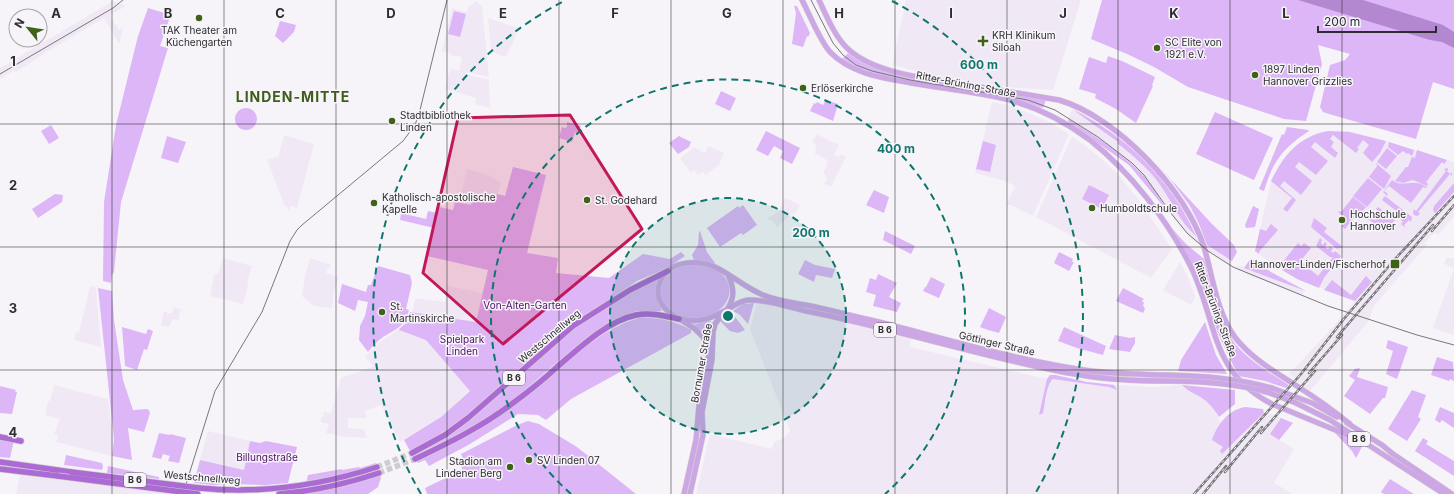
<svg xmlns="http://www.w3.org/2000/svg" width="1454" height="494" font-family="Inter,sans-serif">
	<rect width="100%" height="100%" fill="#f7f4f9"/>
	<path fill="#f0e9f5" d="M 906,0 L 1081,0 L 1053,90 L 1016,88 L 987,84 L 930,75 L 892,65 Z
		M 113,1 L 126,6 L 110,15 L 119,30 L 123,28 L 119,44 L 104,18 L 43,54 L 35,60 L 16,72 L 13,71 L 0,79 L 0,68 Z
		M 476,1 L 482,6 L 489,77 L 466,72 L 465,74 L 489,80 L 490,108 L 475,104 L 476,98 L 445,89 L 450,69 L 459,71 L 462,57 L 450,55 L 450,53 L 442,51 L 452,8 L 467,12 L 468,7 Z
		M 488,18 L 518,28 L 513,43 L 505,57 L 491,51 Z
		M 992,102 L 1008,105 L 1031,114 L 1049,122 L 1069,134 L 1033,216 L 1010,205 L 1006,205 L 1015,186 L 1005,181 L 975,173 Z
		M 1072,110 L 1089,120 L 1118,142 L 1117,143 L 1146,168 L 1159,183 L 1182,220 L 1192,232 L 1212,249 L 1232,261 L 1231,263 L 1228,264 L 1223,260 L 1191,239 L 1172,216 L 1152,188 L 1134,167 L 1098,139 L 1068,119 Z
		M 1328,131 L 1349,131 L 1389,142 L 1454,162 L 1454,217 L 1438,235 L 1434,233 L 1425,243 L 1427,245 L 1374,306 L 1368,322 L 1310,391 L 1289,374 L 1332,328 L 1355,301 L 1297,279 L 1273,265 L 1255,251 L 1271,181 L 1282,160 L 1296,145 L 1317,133 Z
		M 816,134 L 839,145 L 834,155 L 839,157 L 841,154 L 846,157 L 831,187 L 824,184 L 827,179 L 826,176 L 823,174 L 828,163 L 827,160 L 815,154 L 816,145 L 812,142 Z
		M 284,135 L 314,144 L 297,208 L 291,206 L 289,212 L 287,206 L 285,207 L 267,160 L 275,157 L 278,158 Z
		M 1072,136 L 1097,155 L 1118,174 L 1139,200 L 1172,249 L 1151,278 L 1036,217 Z
		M 708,146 L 724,153 L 719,165 L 708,173 L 706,176 L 703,172 L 698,175 L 694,170 L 691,173 L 680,158 L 691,150 L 693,147 L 705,153 Z
		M 467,169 L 488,175 L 501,183 L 495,203 L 472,201 L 471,205 L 459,202 Z
		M 785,198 L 800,205 L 795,214 L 789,216 L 777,227 L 771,219 L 769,220 L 768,218 L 779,211 Z
		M 223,258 L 252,266 L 247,282 L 249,283 L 243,304 L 210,296 L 214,274 L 218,274 Z
		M 310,258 L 331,265 L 329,268 L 327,269 L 326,273 L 339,277 L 334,291 L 332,308 L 314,306 L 302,296 L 305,276 Z
		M 1446,258 L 1454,258 L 1454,335 L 1433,328 L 1454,268 L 1444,264 Z
		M 1180,262 L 1188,277 L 1195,297 L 1191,305 L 1163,290 Z
		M 1238,265 L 1304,290 L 1302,295 L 1248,275 L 1237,269 Z
		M 90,286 L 96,287 L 101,347 L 74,340 L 76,332 L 79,333 Z
		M 447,286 L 483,293 L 476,322 L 412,313 L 415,298 L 445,302 Z
		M 757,302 L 911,338 L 910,347 L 1047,379 L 1050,375 L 1055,375 L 1087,382 L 1120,385 L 1154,387 L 1182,385 L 1189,392 L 1198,395 L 1214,409 L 1232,445 L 1266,412 L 1281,418 L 1270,434 L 1294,449 L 1274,483 L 1293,494 L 696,494 L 710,434 L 772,449 L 774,442 L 784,438 L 790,431 L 750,329 Z
		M 174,307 L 182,310 L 179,313 L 180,314 L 178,321 L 173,319 L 169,327 L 161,325 L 164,311 L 167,312 L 167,314 L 168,314 L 169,313 L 172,313 Z
		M 400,328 L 427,337 L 472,388 L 441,417 L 400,442 L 381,405 L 365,411 L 367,418 L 348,418 L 348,428 L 364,429 L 367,438 L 345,437 L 326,433 L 329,424 L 321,422 L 321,417 L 323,417 L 324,412 L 331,413 L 341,378 L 372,367 L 372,365 L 365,357 L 380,342 Z
		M 54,385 L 108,399 L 113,439 L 112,456 L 56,442 L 58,436 L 54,434 L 60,419 L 45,415 L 48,401 L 50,401 Z
		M 208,431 L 250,441 L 244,470 L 200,460 Z
		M 20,475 L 129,488 L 168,494 L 16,494 Z"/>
	<path fill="#dcb6f6" d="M 1102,0 L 1454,0 L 1454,89 L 1433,82 L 1416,139 L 1329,114 L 1323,112 L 1320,107 L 1330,65 L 1345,60 L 1350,54 L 1318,45 L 1322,64 L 1306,121 L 1284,119 L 1188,87 L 1154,67 L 1127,54 L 1091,39 Z
		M 794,6 L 797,6 L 810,33 L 808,37 L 807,36 L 803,47 L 792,44 L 796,13 Z
		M 148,8 L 168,14 L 169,20 L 160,46 L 168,48 L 121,202 L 114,272 L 112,275 L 111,283 L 103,281 L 104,202 L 116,125 L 138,36 Z
		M 454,11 L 466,14 L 460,37 L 448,34 Z
		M 280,21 L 296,25 L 294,32 L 283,43 L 275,36 Z
		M 848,53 C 875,75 919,78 952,84 C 984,89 1015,94 1046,100 L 1043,108 L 1007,97 L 878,74 L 859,68 L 842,59 Z
		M 1108,56 L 1122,61 L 1155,77 L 1152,85 L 1153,86 L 1136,123 L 1116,109 L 1095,98 L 1096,94 L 1079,89 L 1089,57 L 1106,63 Z
		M 721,91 L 736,98 L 730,111 L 715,104 Z
		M 826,100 L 838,104 L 833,121 L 810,111 L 814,103 L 816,104 L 817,102 L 823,105 Z
		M235 119a11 11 0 1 1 22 0a11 11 0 1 1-22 0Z
		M 1072,109 C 1126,135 1172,181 1196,236 C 1179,222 1171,199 1158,182 C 1147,167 1132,155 1117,143 L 1118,142 Z
		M 1215,112 L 1273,138 L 1254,180 L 1196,154 Z
		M 1068,120 L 1068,119 C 1094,135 1121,152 1142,174 C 1152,185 1160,199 1168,212 L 1129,165 L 1069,123 Z
		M 567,122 L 581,126 L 578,133 L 575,132 L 572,142 L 559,138 L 562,127 L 565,128 L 567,127 Z
		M 51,125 L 59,138 L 49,144 L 41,131 Z
		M 1287,127 L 1308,130 L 1309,131 C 1283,148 1273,161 1264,191 L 1259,189 L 1282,134 L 1284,135 Z
		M 766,131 L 800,148 L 792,164 L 780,158 L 783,151 L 774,146 L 768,156 L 756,150 Z
		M 1328,131 L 1349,132 L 1386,141 L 1380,153 L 1372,162 L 1363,153 L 1369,145 L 1363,140 L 1357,148 L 1359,149 L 1356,153 L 1333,135 L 1330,139 L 1334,142 L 1331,147 L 1338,153 L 1335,158 L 1315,142 L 1311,147 L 1328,161 L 1316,175 L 1299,162 L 1295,167 L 1312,181 L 1301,195 L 1284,181 L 1280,186 L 1296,200 L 1287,212 L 1283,209 L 1292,198 L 1271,181 C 1284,155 1298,137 1328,131 Z
		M 167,136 L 186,142 L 178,163 L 161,158 Z
		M 679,136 L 691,142 L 689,147 L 678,154 L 669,143 Z
		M 983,141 L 996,145 L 990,172 L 976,169 Z
		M 1389,142 L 1414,150 L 1412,156 L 1408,153 L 1407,154 L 1403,151 L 1398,155 L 1388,147 Z
		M 1387,148 L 1397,156 L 1386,169 L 1377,162 Z
		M 1417,150 L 1447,160 L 1444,164 L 1442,162 L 1426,182 L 1428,184 L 1427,186 L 1413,180 L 1403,183 L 1395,181 L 1406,167 L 1408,167 L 1412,157 L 1415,158 Z
		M 1154,161 L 1212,224 L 1234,245 L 1237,252 L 1232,261 L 1207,245 L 1199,224 L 1190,206 L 1171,180 Z
		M 1376,163 L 1391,176 L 1384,189 L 1369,177 L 1377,166 Z
		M 513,167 L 546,175 L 527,253 L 558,258 L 556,273 L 609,278 L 643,254 L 670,259 L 681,252 L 685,256 L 667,268 L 637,281 L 557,335 L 461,420 L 431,440 L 410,451 L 404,440 L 441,417 L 470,391 L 426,340 L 399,330 L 400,328 L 407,322 L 410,312 L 476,322 L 488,270 L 427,256 L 434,228 L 400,220 L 401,213 L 426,219 L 428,211 L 437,213 L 439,207 L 453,210 L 455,202 L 471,205 L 472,201 L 495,203 L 497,194 L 505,196 Z
		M 1447,168 L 1448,169 L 1447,171 L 1450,174 L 1452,172 L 1452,176 L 1450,174 L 1418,212 L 1420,214 L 1417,216 L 1414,215 L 1413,213 L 1414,209 L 1416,211 L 1446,171 L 1444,169 Z
		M 1368,178 L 1382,189 L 1367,207 L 1353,196 Z
		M 1392,180 C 1403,189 1412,177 1427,187 L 1426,188 L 1423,187 L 1411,203 L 1389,186 L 1384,191 L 1388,194 L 1387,196 L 1383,192 Z
		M 1454,183 L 1454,192 L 1435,213 L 1433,210 L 1434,206 Z
		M 1089,185 L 1109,195 L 1102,209 L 1082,199 Z
		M 874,190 L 889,197 L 884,213 L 866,205 Z
		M 55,194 L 63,195 L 62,202 L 38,218 L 32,209 Z
		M 1385,196 L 1412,217 L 1411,222 L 1409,220 L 1404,225 L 1406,228 L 1401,224 L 1403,222 L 1401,220 L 1403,216 L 1382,200 Z
		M 1353,197 L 1366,207 L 1356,219 L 1354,218 L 1345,229 L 1341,226 L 1346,219 L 1339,213 L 1338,211 L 1341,212 Z
		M 743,205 L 757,225 L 743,235 L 741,233 L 720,247 L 707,228 L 738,206 L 739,208 Z
		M 1253,206 L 1259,209 L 1255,227 L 1246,228 L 1245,225 Z
		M 1378,207 L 1395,220 L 1385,232 L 1368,219 L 1370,216 L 1375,220 L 1379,218 L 1380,214 L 1376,209 Z
		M 1314,218 L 1327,228 L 1324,232 L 1343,247 L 1337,249 L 1311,227 Z
		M 1168,224 L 1186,244 L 1204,259 L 1212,292 L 1208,300 L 1193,265 Z
		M 1271,224 L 1278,230 L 1259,252 L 1259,254 L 1255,251 L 1260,229 L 1266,231 Z
		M 700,231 L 707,252 L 715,263 L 714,264 L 704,261 L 694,260 L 692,255 L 698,245 L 699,232 Z
		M 885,231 L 915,246 L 911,254 L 883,240 Z
		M 1320,238 L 1322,240 L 1321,243 L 1323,245 L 1325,242 L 1327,244 L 1325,247 L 1328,249 L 1330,246 L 1333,249 L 1331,251 L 1333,253 L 1335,251 L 1341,256 L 1324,278 L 1319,288 L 1297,279 L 1282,270 L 1283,268 L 1281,264 L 1298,243 L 1301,246 L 1304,243 L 1311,248 L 1302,259 L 1299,260 L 1318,276 L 1333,257 L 1330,257 L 1316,246 Z
		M 1059,252 L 1073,259 L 1072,262 L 1074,262 L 1069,271 L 1054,263 Z
		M 1251,258 L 1271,272 L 1306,291 L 1244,268 Z
		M 805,260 L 815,265 L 835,269 L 832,278 L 816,275 L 814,282 L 798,274 Z
		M 697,264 C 702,266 709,267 714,269 C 734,278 734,299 718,311 C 702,324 674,320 663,302 C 655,289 666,273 679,267 C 684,265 690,265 697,264 Z
		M 378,266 L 410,275 L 412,283 L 406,309 L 409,310 C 405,329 392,330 379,340 C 375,344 371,348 368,352 L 359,340 L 360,326 L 365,316 L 368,302 L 358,300 L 355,311 L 338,303 L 342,284 L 366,292 L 368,285 L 371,285 Z
		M 878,274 L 897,283 L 889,297 L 901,303 L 897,312 L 873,306 L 876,295 L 866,292 L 870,278 L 876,280 Z
		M 1366,276 L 1372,282 L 1355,301 L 1324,290 L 1332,280 L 1351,295 Z
		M 660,277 C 654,288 655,300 662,309 L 661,311 L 637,311 L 617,318 L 586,338 L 520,394 L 494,413 L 459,434 L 416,455 L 449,436 L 472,419 L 579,324 L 636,289 Z
		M 931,277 L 945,284 L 939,298 L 923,291 L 925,287 L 926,287 Z
		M 98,288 L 112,291 L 114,320 L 123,380 L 133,410 L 148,409 L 150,413 L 144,432 L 128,428 L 132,460 L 112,456 L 114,439 Z
		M 1123,288 L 1144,299 L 1142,301 L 1144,303 L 1143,305 L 1145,309 L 1143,313 L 1116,301 Z
		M 754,303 L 748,324 L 739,314 L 733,311 L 743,304 Z
		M 989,308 L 1006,317 L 999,333 L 988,330 L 980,327 Z
		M 1217,309 C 1222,321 1228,335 1236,345 C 1251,362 1270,373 1289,385 L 1286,388 L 1265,381 L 1239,376 C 1228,356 1220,339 1212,317 Z
		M 729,313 L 736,318 L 745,330 L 738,333 L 730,331 L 720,321 Z
		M 639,318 C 658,317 675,321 691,330 L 691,333 L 571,399 L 546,420 L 538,415 L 518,414 L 470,444 L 429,466 L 425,460 L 418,463 L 417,461 C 443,448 472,436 495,419 C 519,401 541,382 564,363 C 587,345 610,326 639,318 Z
		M 710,321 L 712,324 L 710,331 L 711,343 L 710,343 L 703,332 L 692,325 Z
		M 1205,322 L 1216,355 L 1227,374 L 1178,371 L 1181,360 Z
		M 122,327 L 146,334 L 148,329 L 153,331 L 147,350 L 144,349 L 137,370 L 125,366 Z
		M 1064,327 L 1106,346 L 1103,355 L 1077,348 L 1058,341 Z
		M 1115,335 L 1130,338 L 1135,337 L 1135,343 L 1130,352 L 1109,349 Z
		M 1388,340 L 1408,347 L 1397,379 L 1386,374 L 1393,351 L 1386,348 Z
		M 1437,357 L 1453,362 L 1454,381 L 1450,379 L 1449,381 L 1431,375 Z
		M 1360,368 L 1357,377 L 1388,387 L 1385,398 L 1383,398 L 1370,414 L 1344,396 L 1355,380 L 1349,376 L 1354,370 L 1354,369 Z
		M 1050,375 L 1055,375 L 1087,382 L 1114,385 L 1117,390 L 1109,387 L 1053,379 C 1046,384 1045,405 1043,413 L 1039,415 L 1047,379 Z
		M 1182,385 L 1235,390 L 1235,404 L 1219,417 C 1214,408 1206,400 1197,395 C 1189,391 1188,391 1182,385 Z
		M 0,386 L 16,390 L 15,392 L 17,392 L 12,414 L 0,413 Z
		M 1412,390 L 1426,395 L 1418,417 L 1421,419 L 1407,441 L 1388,429 Z
		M 1245,407 L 1263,409 L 1264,413 L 1222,454 L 1220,451 L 1223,447 L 1212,440 C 1217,425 1228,410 1245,407 Z
		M 1440,407 L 1454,413 L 1454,428 L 1442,420 L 1440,423 L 1435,420 Z
		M 1281,418 L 1293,423 L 1279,440 L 1270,434 Z
		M 528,421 L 539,424 L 577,447 L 636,494 L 427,494 L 425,488 L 462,470 L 461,463 L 464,461 L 461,454 L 517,425 Z
		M 1334,432 L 1363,445 L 1356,458 L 1352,451 Z
		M 159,433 L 170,435 L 170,434 L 186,438 L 179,463 L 168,461 L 170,456 L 163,454 L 161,459 L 152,457 Z
		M 0,436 L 14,440 L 10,458 L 0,457 Z
		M 1423,438 L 1428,441 L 1426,444 L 1454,461 L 1454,476 L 1415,451 Z
		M 250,441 L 260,443 L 266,441 L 297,447 L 288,483 L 265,485 L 230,484 L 213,485 L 194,483 L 200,460 L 244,470 Z
		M 66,455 L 102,463 L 103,467 L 102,470 L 64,465 Z
		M 376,463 L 381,478 L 378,487 L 368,494 L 304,494 L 308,475 L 342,469 L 342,470 L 359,467 L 360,468 Z
		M 108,466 L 159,477 L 159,479 L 107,473 Z
		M 1390,479 L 1414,494 L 1384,494 L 1381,492 Z"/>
	<path fill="#b488d1" d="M 1298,0 L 1363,0 L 1443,25 L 1454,32 L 1454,48 L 1442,42 L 1430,40 Z"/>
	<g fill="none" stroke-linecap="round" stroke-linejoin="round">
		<path stroke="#cfccd0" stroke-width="5.5" stroke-dasharray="5.5 3" stroke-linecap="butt" d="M 377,467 L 412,453
			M 379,473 L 415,459"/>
		<defs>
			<path id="major" d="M 802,0 C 810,15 820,42 831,53 C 852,74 884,78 911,83 C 945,89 980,92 1013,101 C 1041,109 1067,123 1090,140 C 1131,173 1166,218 1190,265 C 1218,320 1208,371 1272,404 L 1362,441
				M 819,0 C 827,17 835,37 848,49 C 876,75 933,79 969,85 C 999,90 1029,95 1059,100 C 1117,117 1186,190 1204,247 C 1213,277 1216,310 1234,336 C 1252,360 1279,374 1303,390 C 1319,400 1335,412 1350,424
				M 728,308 C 735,297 734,287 728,275
				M 681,320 L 695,329 L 703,337 L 707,344 L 709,354 L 699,406 L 696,440 L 684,494
				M 1167,375 C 1141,374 1116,374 1091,371 C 1019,361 949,340 879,322 C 856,317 834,311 811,306 C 795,303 778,301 763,295 C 748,289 735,278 721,270 C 702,259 670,258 660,282 C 657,289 658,297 661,303 C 665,310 674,317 682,319 C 699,324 714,317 728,309 C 735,305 740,301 748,300 C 765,299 789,307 806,311 C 877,325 947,346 1017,362 C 1038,367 1060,372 1081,375 C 1110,380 1139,381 1168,381
				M 1272,388 L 1312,403 L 1337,417
				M 1270,393 L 1296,403 L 1330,420 L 1444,494
				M 1347,423 L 1382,445 L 1393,454 L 1452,494
				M 690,494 L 703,435 L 702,412 L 712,360 L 713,332 L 715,324 L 722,314"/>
			<path id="highway" d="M 0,437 L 21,441
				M 412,453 L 445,435 L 468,418 L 573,326 L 630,290 L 668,271
				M 415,459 C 449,443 483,426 513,403 C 528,392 542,381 556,368 C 578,349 607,321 636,315 C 651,312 665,316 679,319
				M 0,462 L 71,472
				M 0,469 L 58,476
				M 199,488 C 260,494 319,486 377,467
				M 279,494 C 314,491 346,484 379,473"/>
		</defs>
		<use href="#major" stroke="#d1d1d1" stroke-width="6"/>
		<use href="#highway" stroke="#d1d1d1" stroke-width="7"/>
		<use href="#major" stroke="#cda6e5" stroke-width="5"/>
		<use href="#highway" stroke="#ac6ad4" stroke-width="5.5"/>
		<path stroke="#79777a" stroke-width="1" d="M 811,0 L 833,43 L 843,55 L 856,65 L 872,71 L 910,80 L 1028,100 L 1055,110 L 1098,137 L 1132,163 L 1144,175 L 1170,212 L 1187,233 L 1208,251 L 1233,267 L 1328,306 L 1417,335 L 1454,345
			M 0,74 L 113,8 L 123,0
			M 183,494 L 215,391 L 262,312 L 290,241 L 297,230 L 302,225 L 403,141 L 415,125 L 420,110 L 447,0"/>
		<defs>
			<path id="rail" d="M 1432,231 L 1454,205
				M 1337,337 L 1433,225
				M 1309,373 L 1342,335
				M 1261,433 L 1315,371
				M 1225,472 L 1262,427
				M 1194,494 L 1301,374 L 1343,320 L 1395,259 L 1454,196
				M 1203,494 L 1226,466"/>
		</defs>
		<use href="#rail" stroke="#79777a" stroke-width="2.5"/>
		<use href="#rail" stroke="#f7f4f9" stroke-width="1" stroke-dasharray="3" stroke-linecap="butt"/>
		<defs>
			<path id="major-bridge" d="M 1167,375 C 1203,376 1237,378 1272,388
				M 1168,381 C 1203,381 1236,383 1270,393"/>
			<path id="highway-bridge" d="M 71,472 L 199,488
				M 58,476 L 198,494"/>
		</defs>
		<use href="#major-bridge" stroke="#d1d1d1" stroke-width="6" stroke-linecap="butt"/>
		<use href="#highway-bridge" stroke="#d1d1d1" stroke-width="7" stroke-linecap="butt"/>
		<use href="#major-bridge" stroke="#cda6e5" stroke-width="5"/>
		<use href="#highway-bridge" stroke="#ac6ad4" stroke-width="5.5"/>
	</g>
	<path fill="#c2185b" fill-opacity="0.2" stroke="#c2185b" stroke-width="3" stroke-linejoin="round" d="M 570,115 L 642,229 L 503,344 L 423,273 L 458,118 Z"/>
	<path fill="none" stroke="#2d2c2e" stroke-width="1" stroke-opacity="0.55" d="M 112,0 L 112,494M 224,0 L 224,494M 336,0 L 336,494M 447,0 L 447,494M 559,0 L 559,494M 671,0 L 671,494M 783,0 L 783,494M 895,0 L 895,494M 1007,0 L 1007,494M 1118,0 L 1118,494M 1230,0 L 1230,494M 1342,0 L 1342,494M 0,124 L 1454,124M 0,247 L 1454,247M 0,370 L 1454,370"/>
	<circle cx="728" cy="316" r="118" fill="#0f766e" fill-opacity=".12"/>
	<g fill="none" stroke="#0f766e" stroke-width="2" stroke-dasharray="7 5">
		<circle cx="728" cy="316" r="118"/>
		<path d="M571 494A237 237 0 1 1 885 494"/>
		<path d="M421 494A355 355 0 0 1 564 1M892 1A355 355 0 0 1 1035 494"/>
	</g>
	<g fill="#3f6118" stroke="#f7f4f9" stroke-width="1.5">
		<circle cx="199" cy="18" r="4"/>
		<path d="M981 35h4v4h4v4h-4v4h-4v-4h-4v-4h4z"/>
		<circle cx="1157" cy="48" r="4"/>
		<circle cx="1255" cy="75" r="4"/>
		<circle cx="803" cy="88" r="4"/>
		<circle cx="392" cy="121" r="4"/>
		<circle cx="587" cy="200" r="4"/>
		<circle cx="374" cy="203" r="4"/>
		<circle cx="1092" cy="208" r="4"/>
		<circle cx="1342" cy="220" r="4"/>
		<rect x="1390" y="259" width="10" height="10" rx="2"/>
		<circle cx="382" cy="312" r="4"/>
		<circle cx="529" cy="460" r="4"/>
		<circle cx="510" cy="467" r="4"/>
	</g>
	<g text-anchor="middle" stroke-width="3" stroke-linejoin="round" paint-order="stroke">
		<g fill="#f7f4f9" stroke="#6a686b" stroke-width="1">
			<rect x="874" y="323" width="22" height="14" rx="3"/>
			<rect x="503" y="371" width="22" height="14" rx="3"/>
			<rect x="1348" y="432" width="22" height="14" rx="3"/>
			<rect x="124" y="473" width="22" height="14" rx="3"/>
		</g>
		<g font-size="9" font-weight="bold" fill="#2d2c2e">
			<text x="885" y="333">B 6</text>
			<text x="514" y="381">B 6</text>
			<text x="1359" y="442">B 6</text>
			<text x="135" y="483">B 6</text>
		</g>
		<g font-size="10" fill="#2d2c2e" stroke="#f7f4f9" text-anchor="start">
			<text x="199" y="34" text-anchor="middle">TAK Theater am<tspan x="199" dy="12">Küchengarten</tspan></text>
			<text x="992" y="39">KRH Klinikum<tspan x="992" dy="12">Siloah</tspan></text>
			<text x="1165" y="46">SC Elite von<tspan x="1165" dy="12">1921 e.V.</tspan></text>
			<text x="1263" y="73">1897 Linden<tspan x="1263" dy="12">Hannover Grizzlies</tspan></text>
			<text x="811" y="92">Erlöserkirche</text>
			<text x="400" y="119">Stadtbibliothek<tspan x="400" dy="12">Linden</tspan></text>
			<text x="382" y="201">Katholisch-apostolische<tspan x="382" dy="12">Kapelle</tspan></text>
			<text x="595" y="204">St. Godehard</text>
			<text x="1100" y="212">Humboldtschule</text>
			<text x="1350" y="218">Hochschule<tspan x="1350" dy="12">Hannover</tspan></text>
			<text x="1386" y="268" text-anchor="end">Hannover-Linden/Fischerhof</text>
			<text x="390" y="310">St.<tspan x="390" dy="12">Martinskirche</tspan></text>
			<text x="537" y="464">SV Linden 07</text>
			<text x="502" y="465" text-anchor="end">Stadion am<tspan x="502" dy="12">Lindener Berg</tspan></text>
		</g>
		<g font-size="10" fill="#2d2c2e" stroke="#f7f4f9">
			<text transform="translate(966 84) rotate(11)" y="4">Ritter-Brüning-Straße</text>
			<text transform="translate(1216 309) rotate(69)" y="4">Ritter-Brüning-Straße</text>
			<text transform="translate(549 336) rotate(-40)" y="4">Westschnellweg</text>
			<text transform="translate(997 343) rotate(13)" y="4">Göttinger Straße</text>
			<text transform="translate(701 363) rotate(-80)" y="4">Bornumer Straße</text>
			<text transform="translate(202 477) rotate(5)" y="4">Westschnellweg</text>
		</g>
		<g font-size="10" fill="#4a0e67" stroke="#f7f4f9">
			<text x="525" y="309">Von-Alten-Garten</text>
			<text x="462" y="343">Spielpark<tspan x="462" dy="12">Linden</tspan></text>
			<text x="267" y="461">Billungstraße</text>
		</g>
		<g font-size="14" font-weight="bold" letter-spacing="1" fill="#3e5d1c" stroke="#f7f4f9">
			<text x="293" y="102">LINDEN-MITTE</text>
		</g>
	</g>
	<g font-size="13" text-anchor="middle" font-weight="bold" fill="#2d2c2e" stroke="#f7f4f9" stroke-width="3" stroke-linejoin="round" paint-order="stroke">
		<text x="56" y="18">A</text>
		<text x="168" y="18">B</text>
		<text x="280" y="18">C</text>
		<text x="391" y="18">D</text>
		<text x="503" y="18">E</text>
		<text x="615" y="18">F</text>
		<text x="727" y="18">G</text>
		<text x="839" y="18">H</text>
		<text x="951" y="18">I</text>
		<text x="1063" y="18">J</text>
		<text x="1174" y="18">K</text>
		<text x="1286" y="18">L</text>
		<text x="13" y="66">1</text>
		<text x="13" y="190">2</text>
		<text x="13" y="313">3</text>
		<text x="13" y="437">4</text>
	</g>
	<circle cx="728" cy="316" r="6" fill="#0f766e" stroke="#f7f4f9" stroke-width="2"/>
	<g font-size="12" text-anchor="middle" font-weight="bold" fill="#0f766e" stroke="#f7f4f9" stroke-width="3" stroke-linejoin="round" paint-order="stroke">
		<text x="979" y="69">600 m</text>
		<text x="896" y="153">400 m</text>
		<text x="811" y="237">200 m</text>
	</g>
	<g transform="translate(28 28) rotate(300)"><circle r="19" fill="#f7f4f9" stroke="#a6a4a8"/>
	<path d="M0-3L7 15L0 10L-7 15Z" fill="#3f6118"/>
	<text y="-6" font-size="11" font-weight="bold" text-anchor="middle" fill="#2d2c2e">N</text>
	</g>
	<path d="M1318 26v6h118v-6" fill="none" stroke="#2d2c2e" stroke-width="2"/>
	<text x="1324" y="26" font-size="12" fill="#2d2c2e" stroke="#f7f4f9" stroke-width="3" paint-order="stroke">200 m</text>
</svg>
